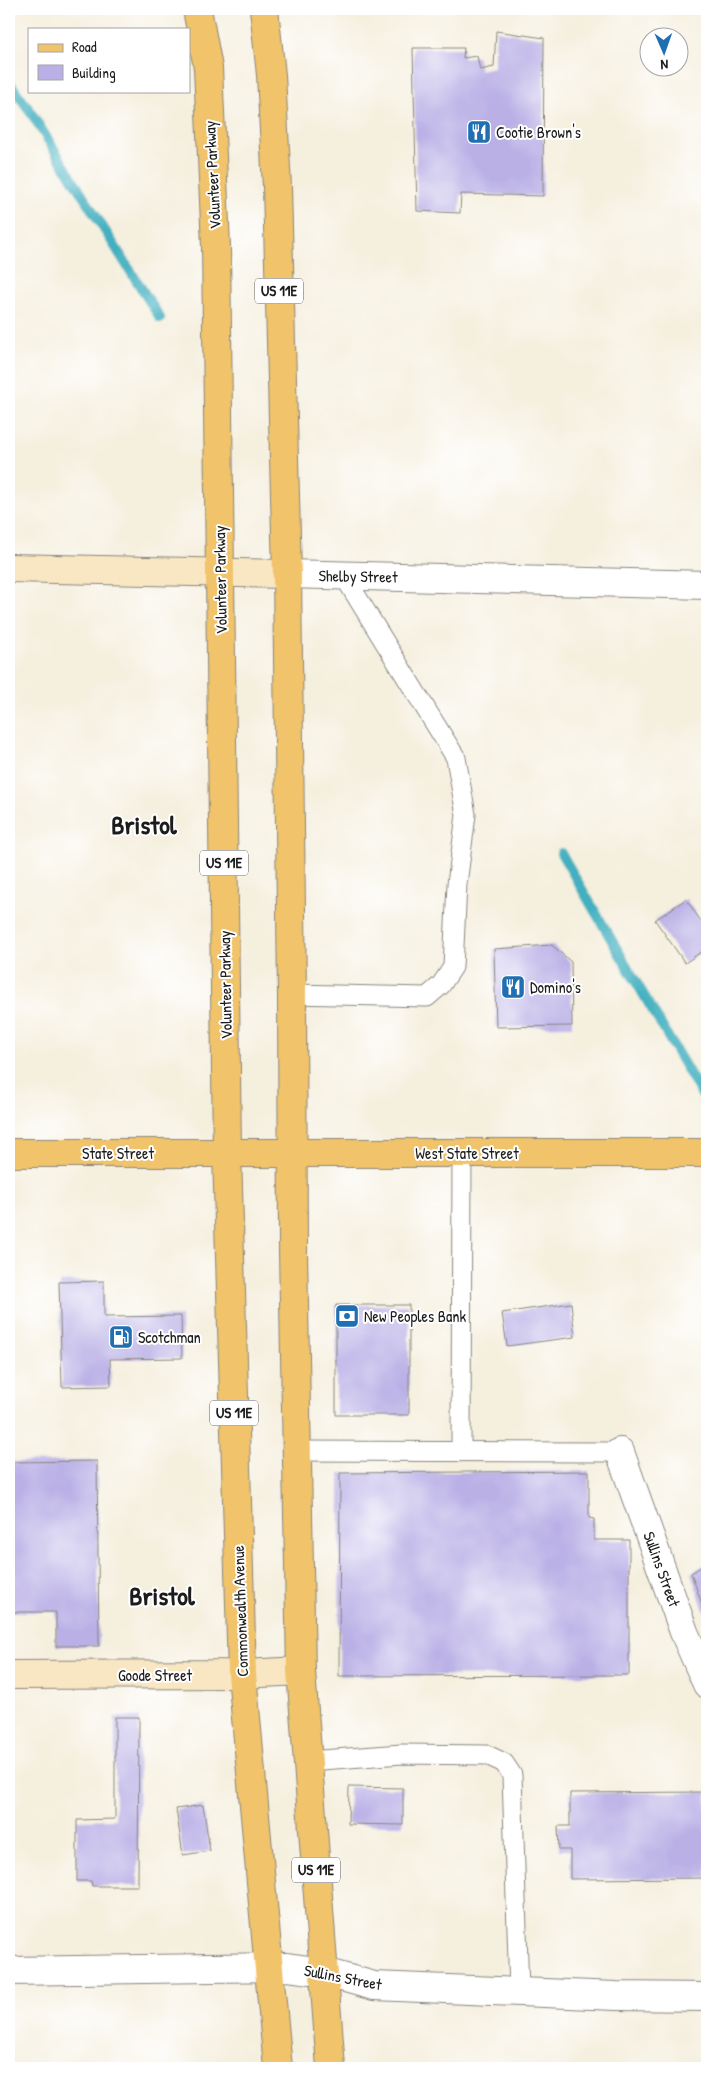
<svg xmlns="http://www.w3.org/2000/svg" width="716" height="2077" font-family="'Patrick Hand',sans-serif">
	<rect width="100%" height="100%" fill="#fff"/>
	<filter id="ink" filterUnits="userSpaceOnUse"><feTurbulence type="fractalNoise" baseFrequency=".02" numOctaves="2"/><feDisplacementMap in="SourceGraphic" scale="10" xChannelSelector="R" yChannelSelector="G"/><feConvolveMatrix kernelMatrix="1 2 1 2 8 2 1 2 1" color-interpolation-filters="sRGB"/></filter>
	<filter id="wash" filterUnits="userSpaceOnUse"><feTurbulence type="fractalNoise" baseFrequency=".0096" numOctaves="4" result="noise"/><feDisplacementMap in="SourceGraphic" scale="20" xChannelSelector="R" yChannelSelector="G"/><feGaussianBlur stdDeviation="1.12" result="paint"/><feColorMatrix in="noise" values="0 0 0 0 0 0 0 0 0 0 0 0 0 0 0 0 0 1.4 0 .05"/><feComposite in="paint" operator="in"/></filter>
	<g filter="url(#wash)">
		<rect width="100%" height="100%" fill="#f5efde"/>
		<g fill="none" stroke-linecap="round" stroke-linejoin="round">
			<path stroke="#43b0c0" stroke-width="10" d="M 9,82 L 28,108 L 160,318
				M 561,853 L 702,1095"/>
		</g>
		<g id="blocks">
			<path fill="#bab0e6" d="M 496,31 L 544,38 L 543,196 L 461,194 L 460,213 L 417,211 L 413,48 L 464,48 L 463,58 L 477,56 L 480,70 L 494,67 Z
				M 686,899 L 707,930 L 707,948 L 685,963 L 655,920 Z
				M 552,945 L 571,962 L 572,1026 L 496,1027 L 494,949 Z
				M 104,1281 L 104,1317 L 181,1316 L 182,1358 L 110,1359 L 111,1386 L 62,1387 L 59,1282 Z
				M 571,1303 L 575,1337 L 507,1346 L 502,1313 Z
				M 336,1305 L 409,1305 L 409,1415 L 336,1415 Z
				M 97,1461 L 99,1646 L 56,1646 L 56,1612 L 9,1612 L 9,1462 Z
				M 589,1471 L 589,1518 L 594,1519 L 594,1540 L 629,1540 L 629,1675 L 339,1676 L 340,1473 Z
				M 707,1563 L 707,1618 L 691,1573 Z
				M 115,1717 L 139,1717 L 138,1886 L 92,1886 L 91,1881 L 77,1881 L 77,1820 L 115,1819 Z
				M 349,1787 L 403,1788 L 403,1825 L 348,1824 Z
				M 707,1792 L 707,1878 L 570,1879 L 570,1850 L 559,1850 L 558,1826 L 570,1826 L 570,1793 Z
				M 203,1805 L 210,1851 L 183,1855 L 176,1809 Z"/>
		</g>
	</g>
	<g filter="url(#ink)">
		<use href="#blocks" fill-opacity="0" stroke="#88867d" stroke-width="1"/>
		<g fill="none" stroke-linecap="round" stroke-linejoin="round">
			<defs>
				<path id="lane" d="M 292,994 L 427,997 L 441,985 L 453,967 L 457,884 L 466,815 L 456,758 L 344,576
					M 295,1451 L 620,1452
					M 461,1452 L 462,1152
					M 308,1761 L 402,1754 L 487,1755 L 504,1763 L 512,1775 L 519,1992"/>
				<path id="street" d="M 287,574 L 707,585
					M 620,1452 L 684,1632 L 707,1684
					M 9,1971 L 287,1967 L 324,1972 L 374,1986 L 616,1996 L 707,1997"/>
				<path id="secondary" d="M 9,568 L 287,574
					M 9,1675 L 242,1674 L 301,1671"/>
				<path id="primary" d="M 9,1153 L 707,1153"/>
				<path id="highway" d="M 197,9 L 208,68 L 216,246 L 227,1153 L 242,1674 L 278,2068
					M 264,9 L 271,75 L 277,187 L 287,574 L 292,994 L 293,1252 L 301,1671 L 331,2068"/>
			</defs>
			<use href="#lane" stroke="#88867d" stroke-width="21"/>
			<use href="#street" stroke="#88867d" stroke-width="30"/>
			<use href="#secondary" stroke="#88867d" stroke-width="30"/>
			<use href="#primary" stroke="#88867d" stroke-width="30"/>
			<use href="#highway" stroke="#88867d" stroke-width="30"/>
			<use href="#lane" stroke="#fff" stroke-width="19"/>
			<use href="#street" stroke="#fff" stroke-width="28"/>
			<use href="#secondary" stroke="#f9e7c3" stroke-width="28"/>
			<use href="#primary" stroke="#f1c36a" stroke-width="28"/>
			<use href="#highway" stroke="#f1c36a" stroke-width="28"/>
		</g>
	</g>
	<defs>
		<symbol id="restaurant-square" viewBox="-11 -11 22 22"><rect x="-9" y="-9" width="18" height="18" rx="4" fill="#1f6fb2" stroke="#fff"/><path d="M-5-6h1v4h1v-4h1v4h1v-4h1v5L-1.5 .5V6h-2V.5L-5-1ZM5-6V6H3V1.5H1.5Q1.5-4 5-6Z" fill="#fff"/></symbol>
		<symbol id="bank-square" viewBox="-11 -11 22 22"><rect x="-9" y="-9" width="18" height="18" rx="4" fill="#1f6fb2" stroke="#fff"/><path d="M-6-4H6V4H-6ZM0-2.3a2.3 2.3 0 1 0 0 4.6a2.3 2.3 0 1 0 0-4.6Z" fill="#fff"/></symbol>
		<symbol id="fuel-square" viewBox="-11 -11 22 22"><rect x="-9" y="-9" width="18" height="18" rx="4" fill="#1f6fb2" stroke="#fff"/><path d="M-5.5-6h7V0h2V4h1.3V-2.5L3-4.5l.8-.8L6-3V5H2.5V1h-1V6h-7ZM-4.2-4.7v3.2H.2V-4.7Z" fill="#fff"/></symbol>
	</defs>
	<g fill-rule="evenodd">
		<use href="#restaurant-square" x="465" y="118" width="28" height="28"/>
		<use href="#restaurant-square" x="499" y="973" width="28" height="28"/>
		<use href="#bank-square" x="333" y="1302" width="28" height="28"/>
		<use href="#fuel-square" x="107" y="1323" width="28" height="28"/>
	</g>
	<g text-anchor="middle" stroke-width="4" stroke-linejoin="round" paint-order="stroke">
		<g fill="#fff" stroke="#606060" stroke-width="1">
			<rect x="255" y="278.5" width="48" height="25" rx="4"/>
			<rect x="200" y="850.5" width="48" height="25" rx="4"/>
			<rect x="210" y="1400.5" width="48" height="25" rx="4"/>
			<rect x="292" y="1857.5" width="48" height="25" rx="4"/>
		</g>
		<g font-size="15" font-weight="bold" fill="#1c1c1c">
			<text x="279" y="296">US 11E</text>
			<text x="224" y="868">US 11E</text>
			<text x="234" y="1418">US 11E</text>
			<text x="316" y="1875">US 11E</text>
		</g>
		<g font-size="16" fill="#1c1c1c" stroke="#fff" text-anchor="start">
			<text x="496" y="138">Cootie Brown's</text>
			<text x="530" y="993">Domino's</text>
			<text x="364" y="1322">New Peoples Bank</text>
			<text x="138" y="1343">Scotchman</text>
		</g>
		<g font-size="16" fill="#1c1c1c" stroke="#fff">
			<text transform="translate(212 175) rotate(-93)" y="6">Volunteer Parkway</text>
			<text transform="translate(358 576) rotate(1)" y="6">Shelby Street</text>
			<text transform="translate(220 580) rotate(-91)" y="6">Volunteer Parkway</text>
			<text transform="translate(225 985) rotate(-91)" y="6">Volunteer Parkway</text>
			<text x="118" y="1159">State Street</text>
			<text x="467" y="1159">West State Street</text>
			<text transform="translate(662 1569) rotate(70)" y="6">Sullins Street</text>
			<text transform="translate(240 1611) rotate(-92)" y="6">Commonwealth Avenue</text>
			<text x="155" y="1681">Goode Street</text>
			<text transform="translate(343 1977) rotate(11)" y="6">Sullins Street</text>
		</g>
		<g font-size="26" font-weight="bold" fill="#1c1c1c" stroke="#fff">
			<text x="144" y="834">Bristol</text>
			<text x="162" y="1605">Bristol</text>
		</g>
	</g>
	<rect width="716" height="2077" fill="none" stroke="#fff" stroke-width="30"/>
	<rect x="28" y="28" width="162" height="65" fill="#ffffff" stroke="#a4a4a4"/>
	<rect x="38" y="44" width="25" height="8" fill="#f1c36a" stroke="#a4a4a4"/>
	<text x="72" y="52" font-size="15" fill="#1c1c1c">Road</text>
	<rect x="38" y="65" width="25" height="15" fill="#bab0e6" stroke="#a4a4a4"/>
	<text x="72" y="78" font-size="15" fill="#1c1c1c">Building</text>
	<g transform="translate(664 52) rotate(178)"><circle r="24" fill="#ffffff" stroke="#a4a4a4"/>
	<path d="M0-4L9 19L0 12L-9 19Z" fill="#1f6fb2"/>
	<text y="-8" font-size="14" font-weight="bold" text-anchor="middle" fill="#1c1c1c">N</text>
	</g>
</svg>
